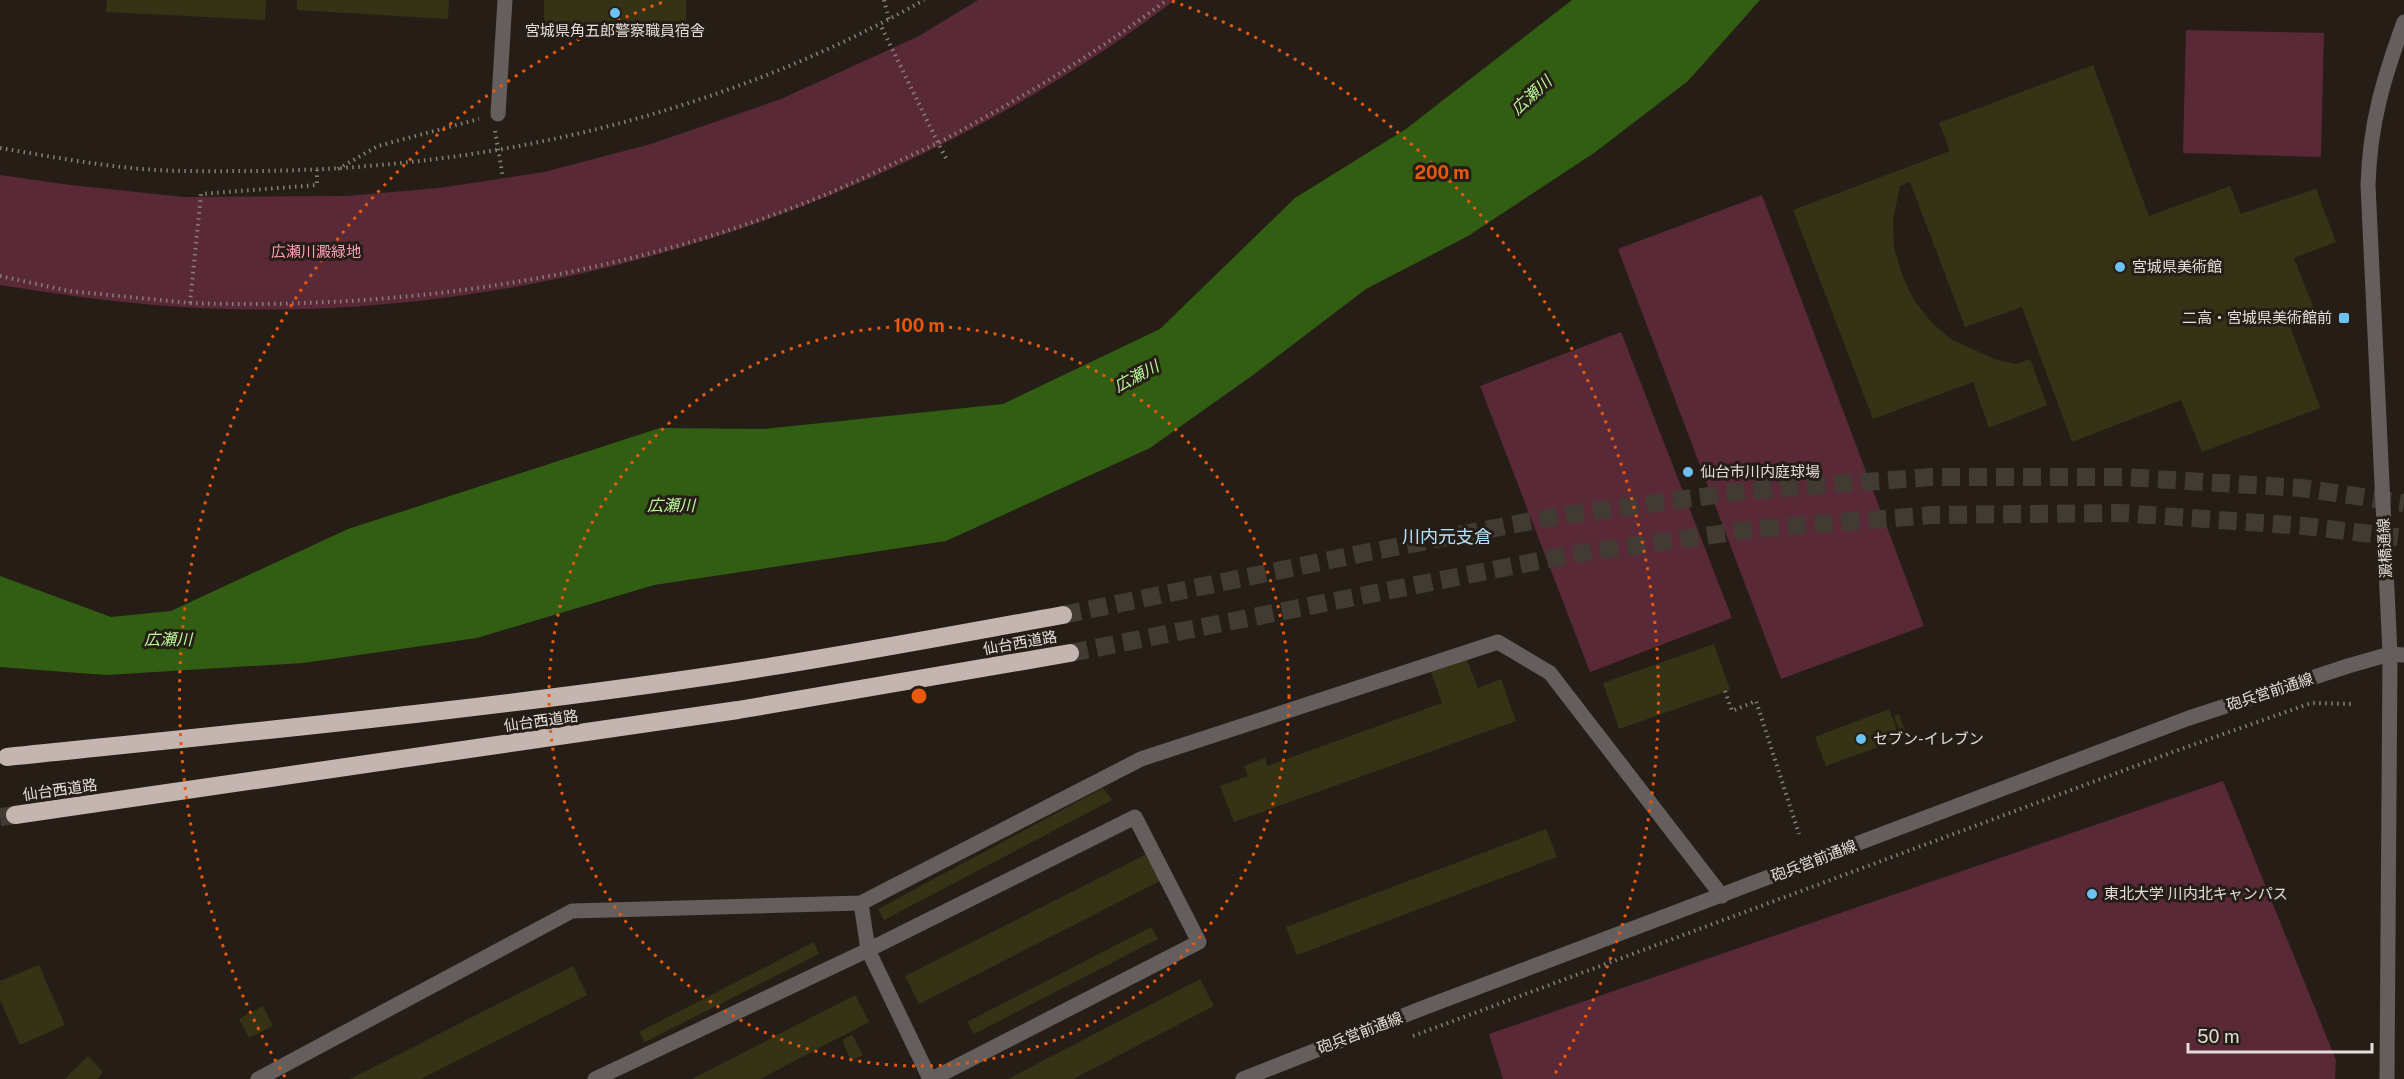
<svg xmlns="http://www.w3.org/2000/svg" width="2404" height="1079" font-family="'Public Sans','Noto Sans JP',sans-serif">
	<rect width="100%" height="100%" fill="#261e16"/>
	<path fill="#5a2937" d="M 978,0 L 1175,0 C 902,206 542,325 199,308 C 132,305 65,295 0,285 L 0,175 L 70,185 L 184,197 L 346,196 L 439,188 L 544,172 L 651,144 L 781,99 L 919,36 Z
		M 2186,30 L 2324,33 L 2321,157 L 2183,153 Z
		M 1762,195 L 1924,626 L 1781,679 L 1618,249 Z
		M 1621,332 L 1732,618 L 1590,672 L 1480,386 Z
		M 2223,781 L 2336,1060 L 2335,1079 L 1503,1079 L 1489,1034 Z"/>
	<path fill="#315e12" d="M 1572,0 L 1760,0 L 1688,81 L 1594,153 L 1468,236 L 1366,289 L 1253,375 L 1150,448 L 946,541 L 654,585 L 477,638 L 303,663 L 106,675 L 0,667 L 0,576 L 111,617 L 171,611 L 348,529 L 660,428 L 764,429 L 1003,404 L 1160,329 L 1295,198 L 1406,129 Z"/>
	<path fill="#353215" d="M 107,0 L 266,0 L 265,20 L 106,12 Z
		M 297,0 L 449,0 L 448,19 L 297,10 Z
		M 544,0 L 686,0 L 686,27 L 544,26 Z
		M 2093,65 L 2149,216 L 2230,186 L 2241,214 L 2316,189 L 2336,242 L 2294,258 L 2316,314 L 2289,323 L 2320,408 L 2202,452 L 2181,400 L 2072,442 L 2022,307 L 1965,327 L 1910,182 L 1900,186 L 1893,219 L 1894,247 L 1902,275 L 1914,300 L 1932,323 L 1952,340 L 1997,360 L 2016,364 L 2030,359 L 2047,405 L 1989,428 L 1973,382 L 1873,419 L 1793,210 L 1950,151 L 1939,123 Z
		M 1714,644 L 1730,690 L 1619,729 L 1603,683 Z
		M 1467,660 L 1478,688 L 1501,679 L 1516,721 L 1234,822 L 1220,786 L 1248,776 L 1244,766 L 1265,758 L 1267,766 L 1442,703 L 1431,672 Z
		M 1889,709 L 1900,739 L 1826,766 L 1815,737 Z
		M 1899,714 L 1907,736 L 1902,737 L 1894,716 Z
		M 1103,788 L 1112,800 L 884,920 L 878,909 Z
		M 1546,829 L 1557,857 L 1297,955 L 1286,927 Z
		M 1149,853 L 1162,880 L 919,1004 L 905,976 Z
		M 1151,927 L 1158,939 L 974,1034 L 967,1022 Z
		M 814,942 L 819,954 L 645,1042 L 639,1032 Z
		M 39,965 L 65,1025 L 20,1045 L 0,1000 L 0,981 Z
		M 573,966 L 587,995 L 421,1079 L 350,1079 Z
		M 1200,979 L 1214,1006 L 1073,1079 L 1008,1079 Z
		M 855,995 L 869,1022 L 760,1079 L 692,1079 Z
		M 263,1006 L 273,1026 L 249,1038 L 239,1019 Z
		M 852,1035 L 863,1055 L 851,1061 L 842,1040 Z
		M 88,1056 L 103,1072 L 97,1079 L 65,1079 Z"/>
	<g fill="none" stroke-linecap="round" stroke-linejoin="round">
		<path stroke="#423b33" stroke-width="18" stroke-dasharray="18 9" stroke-linecap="butt" d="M 1063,615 L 1364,553 L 1558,516 L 1746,491 L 1931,477 L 2123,477 L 2301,488 L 2404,503
			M 1070,653 L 1569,555 L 1755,529 L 1933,515 L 2121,513 L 2304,526 L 2404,538
			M 0,817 L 15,815"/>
		<path stroke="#868079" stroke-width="4" stroke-dasharray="1.5 4.5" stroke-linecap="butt" d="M 884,0 L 889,20
			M 495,131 L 503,178
			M 0,148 C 47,156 95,165 142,169 C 180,172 219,171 257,171 C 490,169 721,115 924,0
			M 946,158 L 938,143 C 1020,99 1092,56 1167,0
			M 338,169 L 378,146 L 479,119
			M 0,276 L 69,291 L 190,303 L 201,194 L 317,185 L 317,170
			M 190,303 C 396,310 604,280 797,206 C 845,188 891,164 938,143 L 880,24
			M 1725,691 L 1732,711 L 1756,701 L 1799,834
			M 1413,1036 L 2173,752 L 2311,703 L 2355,704"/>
		<path stroke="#645e5c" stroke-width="15" d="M 498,114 L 505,0
			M 861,903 L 868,950 L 930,1079
			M 258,1079 L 572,911 L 861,903 L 1141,759 L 1498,642 L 1550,673 L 1722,896
			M 595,1079 L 868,950 L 1135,817 L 1199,942 L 932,1079
			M 1243,1079 L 1423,1008 L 2189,718 L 2348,666 L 2390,654 L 2404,655
			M 2387,1079 L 2390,654 L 2368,185 C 2370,123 2383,80 2404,22"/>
		<path stroke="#c4b5b1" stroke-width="18" d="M 7,757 C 249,732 490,709 730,673 C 842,656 952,635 1063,615
			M 15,815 L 738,710 L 1070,653"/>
	</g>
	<g fill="none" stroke="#e8590c" stroke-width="3" stroke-dasharray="3 6">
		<circle cx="919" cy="696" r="370"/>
		<path d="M285 1077A740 740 0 0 1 666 1M1172 1A740 740 0 0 1 1553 1077"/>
	</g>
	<g fill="#6cc2f3" stroke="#261e16" stroke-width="2">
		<circle cx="615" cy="13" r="6"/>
		<circle cx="2120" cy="267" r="6"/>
		<rect x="2338" y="312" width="12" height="12" rx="3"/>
		<circle cx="1688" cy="472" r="6"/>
		<circle cx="1861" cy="739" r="6"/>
		<circle cx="2092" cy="894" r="6"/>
	</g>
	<g text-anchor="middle" stroke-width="6" stroke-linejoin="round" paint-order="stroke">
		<g font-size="15" fill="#e3ded9" stroke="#261e16" text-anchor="start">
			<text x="615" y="36" text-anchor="middle">宮城県角五郎警察職員宿舎</text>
			<text x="2132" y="272">宮城県美術館</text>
			<text x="2332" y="323" text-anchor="end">二高・宮城県美術館前</text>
			<text x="1700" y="477">仙台市川内庭球場</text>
			<text x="1873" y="744">セブン-イレブン</text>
			<text x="2104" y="899">東北大学 川内北キャンパス</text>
		</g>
		<g font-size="15" fill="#fd9fb7" stroke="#261e16">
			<text x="316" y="257">広瀬川澱緑地</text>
		</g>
		<g font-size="15" fill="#e3ded9" stroke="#261e16">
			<text transform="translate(2385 548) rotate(-93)" y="5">澱橋通線</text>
			<text transform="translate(1020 643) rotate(-10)" y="5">仙台西道路</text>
			<text transform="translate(2270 692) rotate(-18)" y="5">砲兵営前通線</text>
			<text transform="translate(541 721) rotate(-8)" y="5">仙台西道路</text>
			<text transform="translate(60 790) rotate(-8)" y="5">仙台西道路</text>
			<text transform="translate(1814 861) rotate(-21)" y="5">砲兵営前通線</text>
			<text transform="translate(1360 1033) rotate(-21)" y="5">砲兵営前通線</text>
		</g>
		<g font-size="16" font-style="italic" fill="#b9fa97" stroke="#261e16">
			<text transform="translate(1531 95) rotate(-43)" y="6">広瀬川</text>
			<text transform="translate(1136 376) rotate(-28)" y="6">広瀬川</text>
			<text x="671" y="511">広瀬川</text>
			<text x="168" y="645">広瀬川</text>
		</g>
		<g font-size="18" fill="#b4e1fc" stroke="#261e16">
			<text x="1447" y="543">川内元支倉</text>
		</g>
	</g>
	<circle cx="919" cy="696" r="9" fill="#e8590c" stroke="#261e16" stroke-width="3"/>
	<g font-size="18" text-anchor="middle" font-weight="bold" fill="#e8590c" stroke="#261e16" stroke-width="6" stroke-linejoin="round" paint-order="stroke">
		<text x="1442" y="179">200 m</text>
		<text x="919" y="332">100 m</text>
	</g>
	<path d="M2188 1043v9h184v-9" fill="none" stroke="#e3ded9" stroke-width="3"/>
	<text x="2197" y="1043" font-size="18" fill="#e3ded9" stroke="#261e16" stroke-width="4.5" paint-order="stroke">50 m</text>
</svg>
